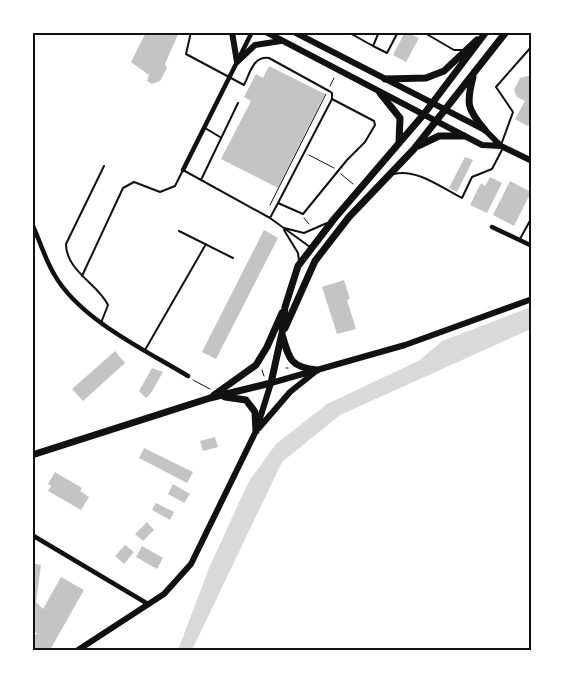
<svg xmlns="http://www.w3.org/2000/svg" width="564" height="683" font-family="Signika,sans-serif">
	<rect width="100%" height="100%" fill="#fff"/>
	<path fill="#d9d9d9" d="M 531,307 L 531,329 L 340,415 L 282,462 L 192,650 L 178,650 L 209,568 L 249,481 L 276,444 L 327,404 L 420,360 L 442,341 Z"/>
	<path fill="#c4c4c4" d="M 146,32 L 179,32 L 165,64 L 167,68 L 160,81 L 152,84 L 147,81 L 149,75 L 131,62 Z
		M 405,32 L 419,38 L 406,62 L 393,55 Z
		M 269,66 L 325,94 L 278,188 L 221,159 L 251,101 L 244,97 L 256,74 L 263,78 Z
		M 532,75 L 532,118 L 528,126 L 515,119 L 525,101 L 517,97 L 514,90 L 520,78 Z
		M 465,157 L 473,160 L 457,192 L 449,188 Z
		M 490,177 L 502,183 L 487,213 L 470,205 L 481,183 L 485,186 Z
		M 510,181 L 531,192 L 514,226 L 493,215 Z
		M 264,230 L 278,238 L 216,359 L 202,352 Z
		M 344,280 L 350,299 L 347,300 L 356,329 L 337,334 L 322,287 Z
		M 115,351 L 125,363 L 83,401 L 72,389 Z
		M 152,368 L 163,372 L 151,393 L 146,398 L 139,391 Z
		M 215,437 L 218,447 L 203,451 L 200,441 Z
		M 144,448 L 193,472 L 187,483 L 139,458 Z
		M 55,472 L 82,488 L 80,491 L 89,497 L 81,510 L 48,491 L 51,486 L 48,484 Z
		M 173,484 L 190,494 L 184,503 L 168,494 Z
		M 156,503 L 174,512 L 170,520 L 152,510 Z
		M 147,522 L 154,530 L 143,541 L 135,534 Z
		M 125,545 L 134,552 L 124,564 L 115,556 Z
		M 142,546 L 163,558 L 157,569 L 136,557 Z
		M 32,563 L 41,565 L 36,602 L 43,609 L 61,577 L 84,590 L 50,650 L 32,650 L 32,640 L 37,633 L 32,631 Z"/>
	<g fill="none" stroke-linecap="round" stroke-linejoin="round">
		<path stroke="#111" stroke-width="1" d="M 330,86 L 334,78
			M 309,155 L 334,168
			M 341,174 L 353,184
			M 270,205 L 326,94
			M 304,218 L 309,224
			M 286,368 L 288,368
			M 262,370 L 264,376
			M 193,380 L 210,389"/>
		<path stroke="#111" stroke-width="2" d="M 191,32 L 186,54 L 244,85 C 250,73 253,56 269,58 L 329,91 L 332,93 L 332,99
			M 348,32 L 373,46
			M 379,32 L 373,46 L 387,53 L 398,32
			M 423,32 L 454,50 L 462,50
			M 205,128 L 220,137
			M 501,145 L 513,112 L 496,87 L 532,46
			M 394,174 C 416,168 442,188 462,198 L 472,177 L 492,169 L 503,148
			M 201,180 L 238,103
			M 270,218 L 278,203 L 303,214 L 347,160 L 365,142 L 375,125 L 374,121 L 332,99 L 278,203
			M 284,228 L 304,233 L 327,223
			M 284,230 L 298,253 L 299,261
			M 179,231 L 233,258
			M 520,239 L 532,217
			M 82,276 L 123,188 L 134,182 L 160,192 L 175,186 L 183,170 L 270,218 L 310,247
			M 101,323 L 108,305 C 98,284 66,271 66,244 L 104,166
			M 145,350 L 206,244"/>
		<path stroke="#111" stroke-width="4.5" d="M 183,170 L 252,32
			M 32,224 C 40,241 45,259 54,274 C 79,319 145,350 188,376
			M 492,227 L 532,246
			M 32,535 L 148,604"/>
		<path stroke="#111" stroke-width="6" d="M 232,32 L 237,62
			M 266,32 L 482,145 L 501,146
			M 294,32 L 485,130 L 501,146 L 532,161
			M 237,62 L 255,45 L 281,41
			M 259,428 L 290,392 L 315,372
			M 78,650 L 164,594 L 191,564 L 256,431 L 271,383 L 405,345 L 532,299"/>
		<path stroke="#111" stroke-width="7" d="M 473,77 C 466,104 467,109 485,130
			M 385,79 L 426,78 L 444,71 L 477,40
			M 380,93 L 400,118 L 399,142
			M 418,146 L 439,136 L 464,136
			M 285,328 L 315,261 L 349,217 L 414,149 L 506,32
			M 282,334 C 289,359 290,367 317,370
			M 214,395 L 256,365 L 267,347 L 282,313
			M 225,397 L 246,400 L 255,412 L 256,431
			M 32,455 L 210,398 L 271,383 L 282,333 L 285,307 L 298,266 L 334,219 L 424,114 L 486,32"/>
	</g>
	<rect width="564" height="683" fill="none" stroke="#ffffff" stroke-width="68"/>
	<rect x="34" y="34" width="496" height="615" fill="none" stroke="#111" stroke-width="2"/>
</svg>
